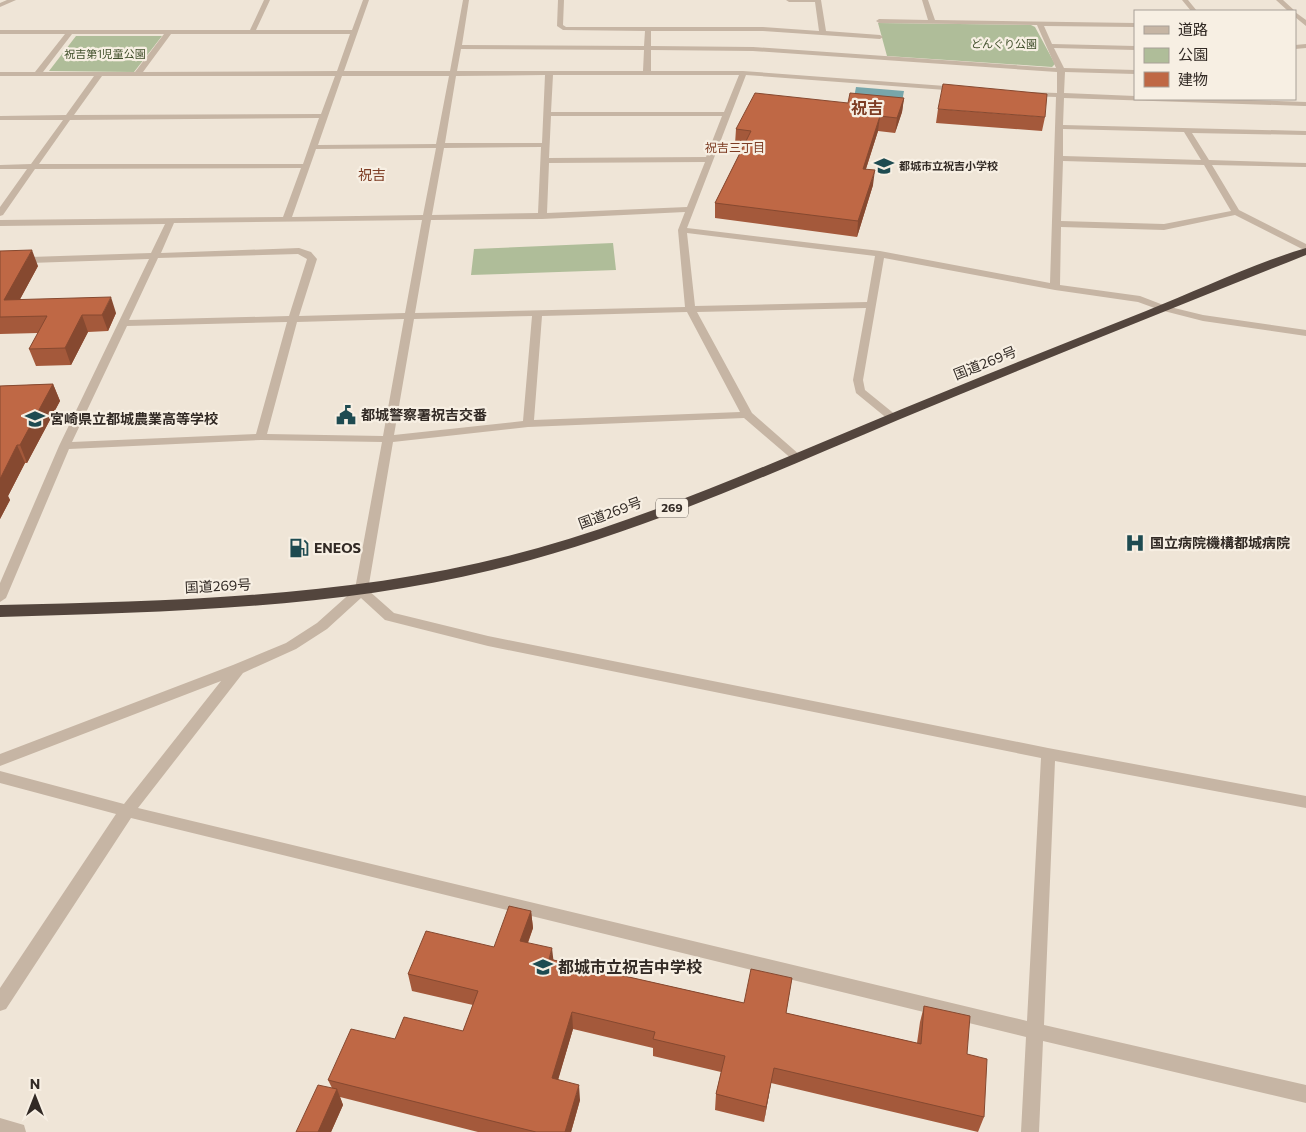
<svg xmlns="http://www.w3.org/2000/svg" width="1306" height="1132" font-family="Commissioner,'Noto Sans JP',sans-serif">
	<rect width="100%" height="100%" fill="#efe5d7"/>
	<path fill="#afbd99" d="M 878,23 L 1031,25 L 1035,27 L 1055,64 L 1052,67 L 887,56 Z
		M 76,36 L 162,36 L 134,72 L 49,71 Z
		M 613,243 L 616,270 L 471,275 L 474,249 Z"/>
	<path fill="#78a6aa" d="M 856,87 L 904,91 L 902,102 L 854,98 Z"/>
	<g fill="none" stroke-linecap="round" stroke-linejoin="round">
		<path fill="#c6b5a4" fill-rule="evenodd" d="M 7,0 L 16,0 L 0,7 L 0,3 Z
			M 264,0 L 270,0 L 256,30 L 352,30 L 363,0 L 369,0 L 344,71 L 450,71 L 463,0 L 469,0 L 462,45 L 644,46 L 645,31 L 563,30 L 557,26 L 558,0 L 564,0 L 563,25 L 566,27 L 763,27 L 819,31 L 815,2 L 789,2 L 786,0 L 821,0 L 826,31 L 880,35 L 883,37 L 880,39 L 763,31 L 651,31 L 651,46 L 753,47 L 1056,68 L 1037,25 L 879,23 L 876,21 L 879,19 L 928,20 L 922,0 L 928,0 L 935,20 L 1135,23 L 1135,27 L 1044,26 L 1052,44 L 1135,46 L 1135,50 L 1054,48 L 1064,68 L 1135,70 L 1135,74 L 1065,72 L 1064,93 L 1135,96 L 1135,99 L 1222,99 L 1306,102 L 1306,106 L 1304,106 L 1064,98 L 1063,125 L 1306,131 L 1306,135 L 1192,133 L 1209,160 L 1306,163 L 1306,167 L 1212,165 L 1239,210 L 1306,244 L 1306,251 L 1235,215 L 1164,230 L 1061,227 L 1060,285 L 1140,296 L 1166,306 L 1203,315 L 1306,330 L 1306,336 L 1203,321 L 1160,310 L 1138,302 L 1055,290 L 884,258 L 863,380 L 865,390 L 897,416 L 898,418 L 897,420 L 889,420 L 856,393 L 853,380 L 866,308 L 697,312 L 752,413 L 801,456 L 803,458 L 801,460 L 793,460 L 744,418 L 528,427 L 393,442 L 368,590 L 394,613 L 488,636 L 1048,748 L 1306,796 L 1306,808 L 1055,761 L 1044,1025 L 1306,1085 L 1306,1103 L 1043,1041 L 1039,1132 L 1021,1132 L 1026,1037 L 131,818 L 6,1009 L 0,1011 L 0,988 L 116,814 L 0,783 L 0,771 L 124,804 L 221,681 L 0,766 L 0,754 L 233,665 L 286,643 L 317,623 L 355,589 L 382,442 L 261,440 L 69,449 L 6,598 L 0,602 L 0,583 L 59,446 L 149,259 L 0,264 L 0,258 L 151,253 L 165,224 L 0,226 L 0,220 L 283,217 L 301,168 L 35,169 L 3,215 L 0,216 L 0,207 L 27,169 L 0,169 L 0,165 L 31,164 L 63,120 L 0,120 L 0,116 L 66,115 L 94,76 L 0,76 L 0,72 L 35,72 L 65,34 L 0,34 L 0,30 L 250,30 ZM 72,34 L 164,34 L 135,72 L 43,72 ZM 171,34 L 350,34 L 337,71 L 143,72 ZM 461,49 L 644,50 L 643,71 L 457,71 ZM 651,50 L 753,51 L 1057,72 L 1057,93 L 1029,92 L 1025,94 L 1029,96 L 1056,97 L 1050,283 L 880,251 L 687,228 L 746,75 L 959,91 L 963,89 L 959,87 L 743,71 L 651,71 ZM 545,75 L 542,143 L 445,143 L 456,76 ZM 553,75 L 739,75 L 724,112 L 551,112 ZM 102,76 L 335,76 L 321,114 L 74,115 ZM 342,76 L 449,76 L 436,144 L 318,145 ZM 551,116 L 722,116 L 706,157 L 549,158 ZM 319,118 L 303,164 L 39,164 L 70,120 ZM 1063,129 L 1184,132 L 1201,160 L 1063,156 ZM 541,147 L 538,213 L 432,215 L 444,148 ZM 436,148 L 423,215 L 292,217 L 316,149 ZM 1063,161 L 1204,165 L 1231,211 L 1164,224 L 1061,221 ZM 705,162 L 687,207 L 547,213 L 549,163 ZM 685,212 L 678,230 L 685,307 L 415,313 L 431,220 L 542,219 ZM 422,220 L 405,313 L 299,316 L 317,259 L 311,252 L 299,248 L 161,253 L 174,223 ZM 687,233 L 875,256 L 867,302 L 695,306 ZM 298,254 L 307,259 L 289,316 L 129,320 L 158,258 ZM 687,312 L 740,412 L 534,420 L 542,316 ZM 532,316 L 523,421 L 394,435 L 414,319 ZM 404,319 L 383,436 L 267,434 L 297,322 ZM 287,322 L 256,434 L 72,442 L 127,326 ZM 361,598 L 385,620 L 488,646 L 1041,758 L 1027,1021 L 138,808 L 243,673 L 296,649 L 327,629 Z
			M 1182,0 L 1188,0 L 1197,11 L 1191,11 Z
			M 1276,0 L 1283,0 L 1295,11 L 1288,11 Z
			M 1295,12 L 1306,20 L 1306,26 L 1295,17 Z
			M 1306,44 L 1306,48 L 1295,49 L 1295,45 Z
			M 0,1118 L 24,1125 L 26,1132 L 0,1132 Z"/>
		<path fill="#53453d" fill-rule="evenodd" d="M 1306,248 L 1306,255 C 1170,309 1033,364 898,420 C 765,476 633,536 492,570 C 331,609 165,612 0,617 L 0,605 C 181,601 363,597 538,548 C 651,516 758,469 866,424 C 959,385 1053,348 1146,311 C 1199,290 1252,264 1306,248 Z"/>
	</g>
	<path fill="#a4593b" d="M 904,98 L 902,112 L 895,133 L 878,131 L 866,169 L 873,185 L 857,237 L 715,218 L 715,203 L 744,145 L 735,144 L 736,129 L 848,103 Z
		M 938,109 L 1045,117 L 1042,131 L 936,123 Z
		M 0,251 L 38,266 L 20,299 L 116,313 L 108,331 L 88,332 L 71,365 L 36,366 L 29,349 L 38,333 L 0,334 Z
		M 53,384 L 60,401 L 27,463 L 25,463 L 8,496 L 10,500 L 0,519 L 0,386 Z
		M 531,911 L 533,928 L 528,943 L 554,960 L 744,1003 L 792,978 L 786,1013 L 917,1043 L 920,1022 L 924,1006 L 967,1054 L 984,1117 L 978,1132 L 771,1083 L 764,1122 L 715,1110 L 716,1094 L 721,1072 L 653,1056 L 653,1048 L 573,1029 L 558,1079 L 580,1100 L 571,1132 L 478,1132 L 340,1097 L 343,1105 L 331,1132 L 296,1132 L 332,1088 L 328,1080 L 395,1039 L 463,1031 L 473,1005 L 412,991 L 408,974 L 494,947 Z"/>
	<path fill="#864930" d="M 904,98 L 902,112 L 895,133 L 897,118 Z
		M 880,116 L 878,131 L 861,184 L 863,169 Z
		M 875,170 L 873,185 L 857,237 L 858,221 Z
		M 32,250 L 38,266 L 11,316 L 4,300 Z
		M 111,297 L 116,313 L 108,331 L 102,315 Z
		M 82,315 L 88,332 L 71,365 L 65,348 Z
		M 53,384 L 60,401 L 27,463 L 20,445 Z
		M 17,445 L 25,463 L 8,496 L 10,500 L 0,519 L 0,479 Z
		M 531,911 L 533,928 L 522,958 L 520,941 Z
		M 552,948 L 554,965 L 549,959 Z
		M 572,1012 L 573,1029 L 554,1094 L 552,1078 Z
		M 774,1068 L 771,1083 L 764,1122 L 766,1107 Z
		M 579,1085 L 580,1100 L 571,1132 L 565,1132 Z
		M 337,1089 L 343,1105 L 331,1132 L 318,1132 Z"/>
	<path fill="#bf6845" stroke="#864930" d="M 943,84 L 1047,94 L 1045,117 L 938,109 Z
		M 755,93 L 848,103 L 850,93 L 904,98 L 897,118 L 880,116 L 863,169 L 875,170 L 858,221 L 715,203 L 751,131 L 736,129 Z
		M 32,250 L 4,300 L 111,297 L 102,315 L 82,315 L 65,348 L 29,349 L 47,316 L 0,317 L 0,251 Z
		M 53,384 L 20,445 L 17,445 L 0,479 L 0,386 Z
		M 509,906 L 531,911 L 520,941 L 552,948 L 549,959 L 744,1003 L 751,969 L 792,978 L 786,1013 L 921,1044 L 924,1006 L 970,1016 L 967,1054 L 987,1059 L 984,1117 L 774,1068 L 766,1107 L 716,1094 L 725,1056 L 653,1039 L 655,1032 L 572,1012 L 552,1078 L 579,1085 L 565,1132 L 536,1132 L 328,1080 L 351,1029 L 395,1039 L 404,1017 L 463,1031 L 478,991 L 408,974 L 426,931 L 494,947 Z
		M 318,1085 L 337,1089 L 318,1132 L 296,1132 Z"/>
	<defs>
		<symbol id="school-bare" viewBox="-9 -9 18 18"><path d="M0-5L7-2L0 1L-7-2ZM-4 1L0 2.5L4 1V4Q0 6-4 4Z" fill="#1e4b51" stroke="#f7efe3" stroke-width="2.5" paint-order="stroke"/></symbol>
		<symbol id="civic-bare" viewBox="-9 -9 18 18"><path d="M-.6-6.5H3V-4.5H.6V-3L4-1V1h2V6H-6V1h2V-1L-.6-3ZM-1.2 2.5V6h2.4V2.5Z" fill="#1e4b51" stroke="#f7efe3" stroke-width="2.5" paint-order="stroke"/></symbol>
		<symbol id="hospital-bare" viewBox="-9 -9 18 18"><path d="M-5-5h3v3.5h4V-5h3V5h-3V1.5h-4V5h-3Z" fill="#1e4b51" stroke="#f7efe3" stroke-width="2.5" paint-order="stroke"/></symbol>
		<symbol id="fuel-bare" viewBox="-9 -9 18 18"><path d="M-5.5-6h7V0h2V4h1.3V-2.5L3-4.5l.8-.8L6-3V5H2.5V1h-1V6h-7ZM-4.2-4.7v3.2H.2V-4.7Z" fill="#1e4b51" stroke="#f7efe3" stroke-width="2.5" paint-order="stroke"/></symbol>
	</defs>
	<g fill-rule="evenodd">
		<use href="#school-bare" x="870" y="152" width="28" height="28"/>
		<use href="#civic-bare" x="332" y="401" width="28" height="28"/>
		<use href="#school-bare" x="21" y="405" width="28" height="28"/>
		<use href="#hospital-bare" x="1121" y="529" width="28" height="28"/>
		<use href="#fuel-bare" x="285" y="534" width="28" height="28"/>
		<use href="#school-bare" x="529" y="953" width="28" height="28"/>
	</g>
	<g text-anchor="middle" stroke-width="4.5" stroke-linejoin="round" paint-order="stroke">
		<g font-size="11" fill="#404f2b" stroke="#f7efe3">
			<text x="1004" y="48">どんぐり公園</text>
			<text x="105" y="58">祝吉第1児童公園</text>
		</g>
		<g font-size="11" font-weight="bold" fill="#322a25" stroke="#f7efe3" text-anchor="start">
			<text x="899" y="170">都城市立祝吉小学校</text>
		</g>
		<g font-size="12" fill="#7d3c23" stroke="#f7efe3">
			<text x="735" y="152">祝吉三丁目</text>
		</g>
		<rect fill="#f7efe3" stroke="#6d655e" stroke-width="1" x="656" y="498.5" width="32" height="19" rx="4"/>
		<g font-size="12" font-weight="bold" fill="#322a25">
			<text x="672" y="512">269</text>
		</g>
		<g font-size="14" fill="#7d3c23" stroke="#f7efe3">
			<text x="372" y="180">祝吉</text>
		</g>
		<g font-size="14" fill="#322a25" stroke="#f7efe3">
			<text transform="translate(985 363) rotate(-22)" y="5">国道269号</text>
			<text transform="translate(610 513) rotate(-20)" y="5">国道269号</text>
			<text transform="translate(218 586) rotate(-3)" y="5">国道269号</text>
		</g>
		<g font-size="14" font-weight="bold" fill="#322a25" stroke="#f7efe3" text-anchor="start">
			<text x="361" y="420">都城警察署祝吉交番</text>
			<text x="50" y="424">宮崎県立都城農業高等学校</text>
			<text x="1150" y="548">国立病院機構都城病院</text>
			<text x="314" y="553">ENEOS</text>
		</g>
		<g font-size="16" font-weight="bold" fill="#7d3c23" stroke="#f7efe3">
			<text x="867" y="114">祝吉</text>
		</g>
		<g font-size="16" font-weight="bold" fill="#322a25" stroke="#f7efe3" text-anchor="start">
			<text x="558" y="973">都城市立祝吉中学校</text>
		</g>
	</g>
	<rect x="1134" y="10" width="162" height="90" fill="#f7efe3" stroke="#a8a097"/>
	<rect x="1144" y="26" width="25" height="8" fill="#c6b5a4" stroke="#a8a097"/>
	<text x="1178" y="35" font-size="15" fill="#322a25">道路</text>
	<rect x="1144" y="48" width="25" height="15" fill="#afbd99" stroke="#a8a097"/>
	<text x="1178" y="60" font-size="15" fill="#322a25">公園</text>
	<rect x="1144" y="72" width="25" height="15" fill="#bf6845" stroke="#a8a097"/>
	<text x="1178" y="85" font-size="15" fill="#322a25">建物</text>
	<g transform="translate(35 1097)" stroke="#f7efe3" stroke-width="4" paint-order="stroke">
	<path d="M0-4L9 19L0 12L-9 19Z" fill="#322a25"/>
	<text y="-8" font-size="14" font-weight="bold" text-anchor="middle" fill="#322a25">N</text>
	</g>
</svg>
